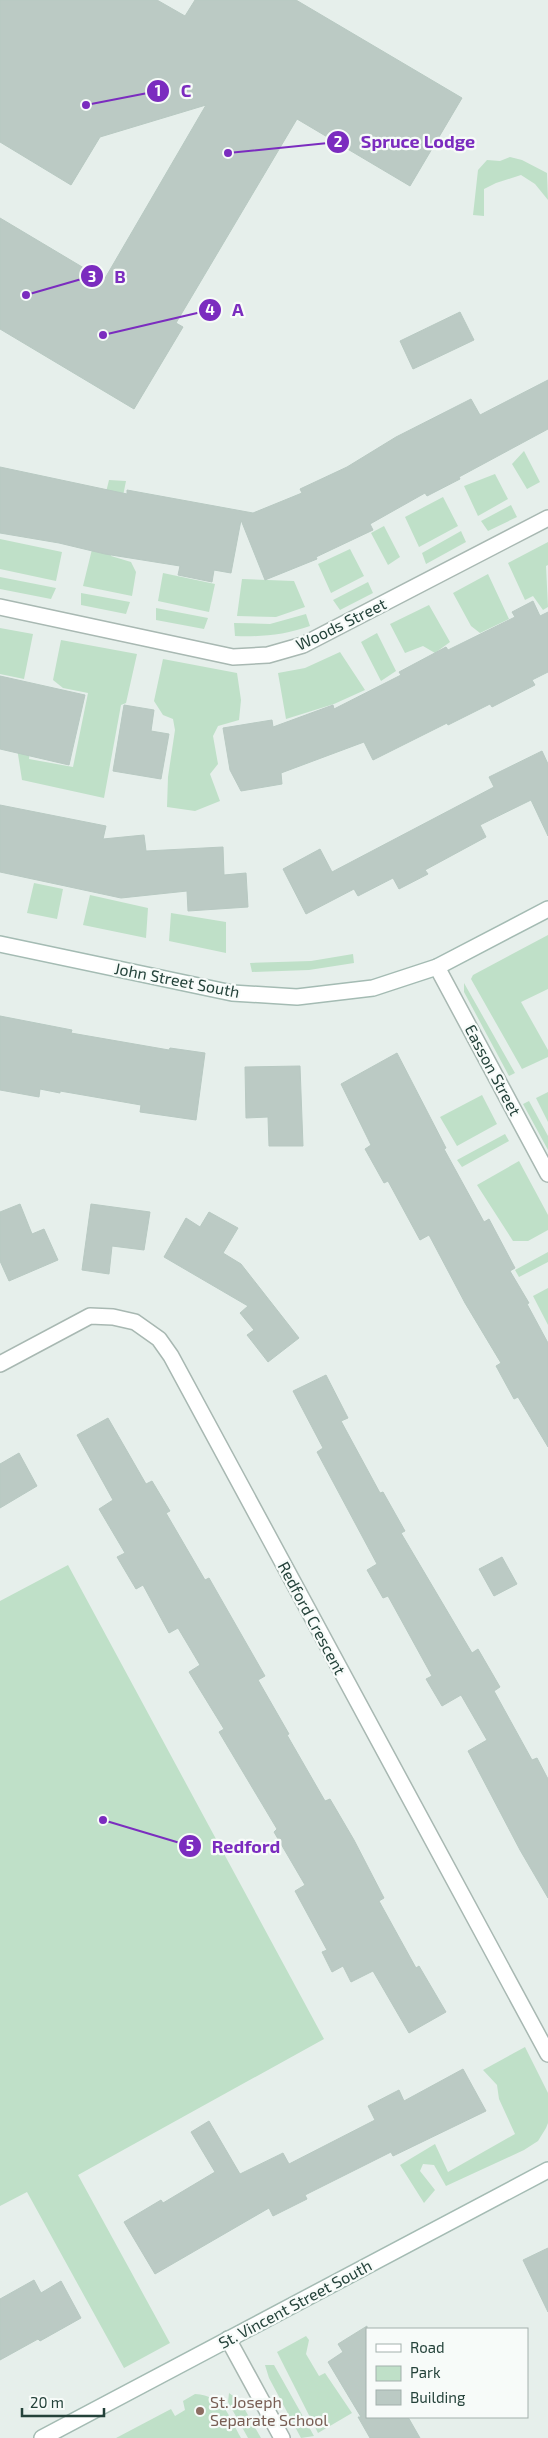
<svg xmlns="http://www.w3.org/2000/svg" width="548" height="2438" font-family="'Exo 2',sans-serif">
	<rect width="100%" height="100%" fill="#e6efeb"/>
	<path fill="#bfe0c8" d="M 510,157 L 522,160 L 547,173 L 548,200 L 535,184 L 521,175 L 496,183 L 484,189 L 484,216 L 473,215 L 478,170 L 487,160 L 500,161 Z
		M 524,451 L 540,482 L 527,489 L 512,464 Z
		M 495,474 L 508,499 L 478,516 L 464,486 Z
		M 109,480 L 126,481 L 111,556 L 131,562 L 136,572 L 132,596 L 83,586 Z
		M 443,497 L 458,526 L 419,547 L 405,517 Z
		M 511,505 L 517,517 L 488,531 L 481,521 Z
		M 384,526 L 400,557 L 388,565 L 371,533 Z
		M 461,531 L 466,542 L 426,564 L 422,553 Z
		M 0,539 L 62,552 L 56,581 L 0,569 Z
		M 548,542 L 548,565 L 546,566 L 548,607 L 543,610 L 533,596 L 525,600 L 508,563 Z
		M 350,549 L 364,576 L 331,593 L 318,564 Z
		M 163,573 L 215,584 L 209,612 L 158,601 Z
		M 488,574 L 509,619 L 480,633 L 471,626 L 453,593 Z
		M 0,577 L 56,588 L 51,599 L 0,589 Z
		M 242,579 L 294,581 L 305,607 L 276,617 L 237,616 Z
		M 368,582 L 373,593 L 340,610 L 333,600 Z
		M 81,593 L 130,602 L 126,614 L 81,605 Z
		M 429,605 L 450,642 L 435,653 L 423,646 L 405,653 L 390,624 Z
		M 156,608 L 208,618 L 204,629 L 156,620 Z
		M 306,614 L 310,626 C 285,635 261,637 235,636 L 234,623 L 270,624 Z
		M 0,628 L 33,634 L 24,679 L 0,674 Z
		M 377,633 L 396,671 L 381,681 L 361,642 Z
		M 61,640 L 137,654 L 126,703 L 121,705 L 104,798 L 22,780 L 17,748 L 30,749 L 29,759 L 73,767 L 88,693 L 63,688 L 53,680 Z
		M 340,652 L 365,690 L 334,704 L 286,719 L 278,673 L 305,668 Z
		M 163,659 L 237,673 L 241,700 L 239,720 L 218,726 L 213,736 L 218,764 L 210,774 L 220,801 L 195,811 L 167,807 L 168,777 L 175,730 L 173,719 L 163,715 L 154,701 Z
		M 34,883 L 63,889 L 57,919 L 27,913 Z
		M 90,895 L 148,908 L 146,938 L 83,925 Z
		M 171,913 L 226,922 L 226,953 L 169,941 Z
		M 548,935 L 548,989 L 521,1002 L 548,1050 L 548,1057 L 522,1069 L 471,979 L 473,975 Z
		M 353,954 L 354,963 L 309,970 L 252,972 L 250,963 L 311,961 Z
		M 464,983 L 515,1073 L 509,1076 L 464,992 Z
		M 548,1092 L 548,1122 L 536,1098 Z
		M 482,1095 L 497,1124 L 457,1146 L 440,1117 Z
		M 529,1101 L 548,1136 L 548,1150 L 523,1104 Z
		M 505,1134 L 509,1141 L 462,1167 L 457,1160 Z
		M 519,1161 L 548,1215 L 548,1230 L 528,1241 L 513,1241 L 477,1185 Z
		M 548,1252 L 548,1262 L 519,1277 L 515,1270 Z
		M 548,1288 L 548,1325 L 533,1296 Z
		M 68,1565 L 324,2039 L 78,2175 L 170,2343 L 124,2368 L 27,2192 L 0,2206 L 0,1601 Z
		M 525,2047 L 548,2093 L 548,2123 L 546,2128 L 538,2141 L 524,2150 L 446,2186 L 434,2165 L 423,2164 L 420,2171 L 435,2190 L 424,2203 L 400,2165 L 435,2144 L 448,2172 L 515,2134 L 499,2099 L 497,2085 L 483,2070 Z
		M 306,2336 L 309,2340 L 306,2354 L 319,2376 L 325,2373 L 352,2413 L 318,2433 L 277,2352 Z
		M 265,2365 L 274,2365 L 314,2436 L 301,2438 L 269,2378 Z
		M 229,2393 L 240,2401 L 261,2438 L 248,2438 L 228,2402 Z
		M 195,2394 C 224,2396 229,2416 241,2438 L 116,2438 L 171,2409 L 175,2416 L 185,2410 L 183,2401 Z"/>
	<path fill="#bbcac4" stroke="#b8c9c2" d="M 0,0 L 157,0 L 185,16 L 195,0 L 296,0 L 462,98 L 410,186 L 297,119 L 176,323 L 183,327 L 134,409 L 0,329 L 0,218 L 104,280 L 206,105 L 100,137 L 71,185 L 0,142 Z
		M 460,312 L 474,340 L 413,369 L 400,341 Z
		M 548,380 L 548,429 L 459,477 L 460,479 L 427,496 L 425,493 L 370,524 L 373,530 L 316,557 L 317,559 L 265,580 L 241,520 L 231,573 L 214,570 L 212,582 L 178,575 L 180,566 L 105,554 L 59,543 L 0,533 L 0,467 L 127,494 L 127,490 L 253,513 L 302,493 L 300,489 L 347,467 L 396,437 L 471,399 L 480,415 Z
		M 533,601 L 540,616 L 548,612 L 548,672 L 532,680 L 535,685 L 492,707 L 490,704 L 448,725 L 447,723 L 373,760 L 364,742 L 281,773 L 282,784 L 241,791 L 230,770 L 223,728 L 272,720 L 273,727 L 333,705 L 334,709 L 401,675 L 399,672 L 446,647 L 448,650 L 515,617 L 512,612 Z
		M 0,676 L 85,695 L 69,765 L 0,749 Z
		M 124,705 L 154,710 L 151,731 L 169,734 L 161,779 L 113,771 Z
		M 542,751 L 548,764 L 548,836 L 531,800 L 480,825 L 486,837 L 425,870 L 428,874 L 399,889 L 393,878 L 358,896 L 354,889 L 306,914 L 283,869 L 320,849 L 332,872 L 494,787 L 489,777 Z
		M 0,805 L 106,826 L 103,839 L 144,835 L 146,851 L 223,847 L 224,875 L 246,873 L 248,907 L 188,911 L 187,891 L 121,898 L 0,872 Z
		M 0,1016 L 72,1030 L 71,1033 L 169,1050 L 170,1048 L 205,1053 L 196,1120 L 140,1112 L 141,1105 L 60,1091 L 60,1093 L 40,1089 L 39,1097 L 0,1090 Z
		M 397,1053 L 446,1148 L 444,1149 L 484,1222 L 489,1219 L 515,1268 L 510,1271 L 529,1303 L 527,1304 L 548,1343 L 548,1447 L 518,1397 L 514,1399 L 496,1366 L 501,1363 L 465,1303 L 429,1235 L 420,1240 L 388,1181 L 384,1183 L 365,1149 L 371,1145 L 341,1084 Z
		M 300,1066 L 303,1146 L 269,1146 L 268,1117 L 246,1118 L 245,1067 Z
		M 20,1204 L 32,1234 L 44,1229 L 58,1260 L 9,1281 L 0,1261 L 0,1212 Z
		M 91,1204 L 150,1212 L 144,1250 L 112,1246 L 109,1274 L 82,1270 Z
		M 209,1212 L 238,1228 L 223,1253 L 241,1264 L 299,1338 L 268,1362 L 247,1335 L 254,1330 L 240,1313 L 248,1306 L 164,1257 L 186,1218 L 200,1227 Z
		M 326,1375 L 348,1418 L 341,1421 L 380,1493 L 383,1492 L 405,1531 L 401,1533 L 472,1653 L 478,1649 L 500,1687 L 494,1691 L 532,1760 L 537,1758 L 548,1779 L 548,1898 L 520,1850 L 468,1751 L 487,1740 L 461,1695 L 442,1706 L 426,1679 L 432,1676 L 388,1596 L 383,1598 L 367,1570 L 377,1564 L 317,1452 L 323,1448 L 293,1391 Z
		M 108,1418 L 146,1484 L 152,1481 L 170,1511 L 166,1513 L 205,1580 L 209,1578 L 265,1676 L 258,1680 L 289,1734 L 287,1735 L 325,1801 L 330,1799 L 354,1840 L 384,1898 L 379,1901 L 416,1968 L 419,1966 L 446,2012 L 409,2033 L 373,1971 L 351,1982 L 343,1966 L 332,1972 L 322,1952 L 327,1950 L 295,1891 L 305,1885 L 274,1832 L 277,1829 L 219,1732 L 224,1729 L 189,1672 L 200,1665 L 178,1628 L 169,1633 L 143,1585 L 136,1589 L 117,1557 L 125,1553 L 99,1509 L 113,1500 L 77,1435 Z
		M 19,1453 L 37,1486 L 0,1508 L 0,1464 Z
		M 502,1557 L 517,1584 L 494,1596 L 479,1569 Z
		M 463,2069 L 486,2111 L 393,2156 L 391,2152 L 305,2195 L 307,2199 L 273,2216 L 269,2208 L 155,2274 L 124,2222 L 161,2200 L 163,2203 L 215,2172 L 191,2132 L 209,2121 L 240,2174 L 283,2153 L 289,2164 L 375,2120 L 368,2106 L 399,2090 L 404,2101 Z
		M 548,2248 L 548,2312 L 523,2260 Z
		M 34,2280 L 41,2293 L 61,2281 L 81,2318 L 40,2341 L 38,2339 L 0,2360 L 0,2299 Z
		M 367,2326 L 367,2417 L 408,2417 L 420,2438 L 370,2438 L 358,2417 L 361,2417 L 328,2362 L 343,2352 L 338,2344 Z"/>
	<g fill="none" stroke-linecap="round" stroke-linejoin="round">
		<defs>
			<path id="street" d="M 0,607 L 233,657 L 268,655 L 303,645 L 548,518
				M 437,967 L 548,1174
				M 0,1364 L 90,1316 L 113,1317 L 135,1322 L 159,1339 L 171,1356 L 548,2054
				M 228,2339 L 282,2438"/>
			<path id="secondary" d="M 0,944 L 232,993 L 297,997 L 373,988 L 437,967 L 548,909
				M 42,2438 L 548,2170"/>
		</defs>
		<use href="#street" stroke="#a8b8b2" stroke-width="18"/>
		<use href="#secondary" stroke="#a4bbb3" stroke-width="18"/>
		<use href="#street" stroke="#fff" stroke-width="15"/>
		<use href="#secondary" stroke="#fff" stroke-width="15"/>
	</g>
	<circle fill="#8d6e63" stroke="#f7fbf9" stroke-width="2" cx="200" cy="2411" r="5"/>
	<g text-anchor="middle" stroke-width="4.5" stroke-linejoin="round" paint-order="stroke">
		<g font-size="16" fill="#24423a" stroke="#f7fbf9">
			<text transform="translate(341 624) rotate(-26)" y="6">Woods Street</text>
			<text transform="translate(177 980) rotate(11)" y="6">John Street South</text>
			<text transform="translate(493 1070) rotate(62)" y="6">Easson Street</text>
			<text transform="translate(312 1618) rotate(62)" y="6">Redford Crescent</text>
			<text transform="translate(295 2304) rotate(-28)" y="6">St. Vincent Street South</text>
		</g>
		<g font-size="16" fill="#785e54" stroke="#f7fbf9" text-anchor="start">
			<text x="210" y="2408">St. Joseph<tspan x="210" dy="18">Separate School</tspan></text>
		</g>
	</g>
	<path fill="none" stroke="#7b2cbf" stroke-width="2" d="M86 105L158 91M228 153L338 142M26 295L92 276M103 335L210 310M103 1820L190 1846"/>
	<g fill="#7b2cbf" stroke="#f7fbf9" stroke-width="2">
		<circle cx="86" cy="105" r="5"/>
		<circle cx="228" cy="153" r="5"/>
		<circle cx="26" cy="295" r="5"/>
		<circle cx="103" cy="335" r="5"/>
		<circle cx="103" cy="1820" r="5"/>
		<circle cx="158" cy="91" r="12"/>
		<circle cx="338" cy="142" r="12"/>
		<circle cx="92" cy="276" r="12"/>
		<circle cx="210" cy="310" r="12"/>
		<circle cx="190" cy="1846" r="12"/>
	</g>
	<g font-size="15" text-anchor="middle" font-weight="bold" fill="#fff">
		<text x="158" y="96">1</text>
		<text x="338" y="147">2</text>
		<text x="92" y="282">3</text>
		<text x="210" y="315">4</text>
		<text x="190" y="1851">5</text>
	</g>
	<g font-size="18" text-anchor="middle" font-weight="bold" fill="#7b2cbf" stroke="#f7fbf9" stroke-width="4.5" stroke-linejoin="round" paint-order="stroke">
		<text x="186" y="97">C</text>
		<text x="418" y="148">Spruce Lodge</text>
		<text x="120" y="283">B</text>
		<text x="238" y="316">A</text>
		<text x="246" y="1853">Redford</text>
	</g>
	<rect x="366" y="2328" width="162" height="90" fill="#f7fbf9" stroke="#a3b1ad"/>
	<rect x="376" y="2344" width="25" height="8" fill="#ffffff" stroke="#a3b1ad"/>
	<text x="410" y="2353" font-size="15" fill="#24423a">Road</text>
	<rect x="376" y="2366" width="25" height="15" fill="#bfe0c8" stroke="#a3b1ad"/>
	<text x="410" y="2378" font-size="15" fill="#24423a">Park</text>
	<rect x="376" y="2390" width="25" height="15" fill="#bbcac4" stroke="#a3b1ad"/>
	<text x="410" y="2403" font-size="15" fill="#24423a">Building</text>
	<path d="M22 2408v8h82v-8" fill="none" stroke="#24423a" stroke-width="2.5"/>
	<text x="30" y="2408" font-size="15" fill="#24423a" stroke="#f7fbf9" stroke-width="4" paint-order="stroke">20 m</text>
</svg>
